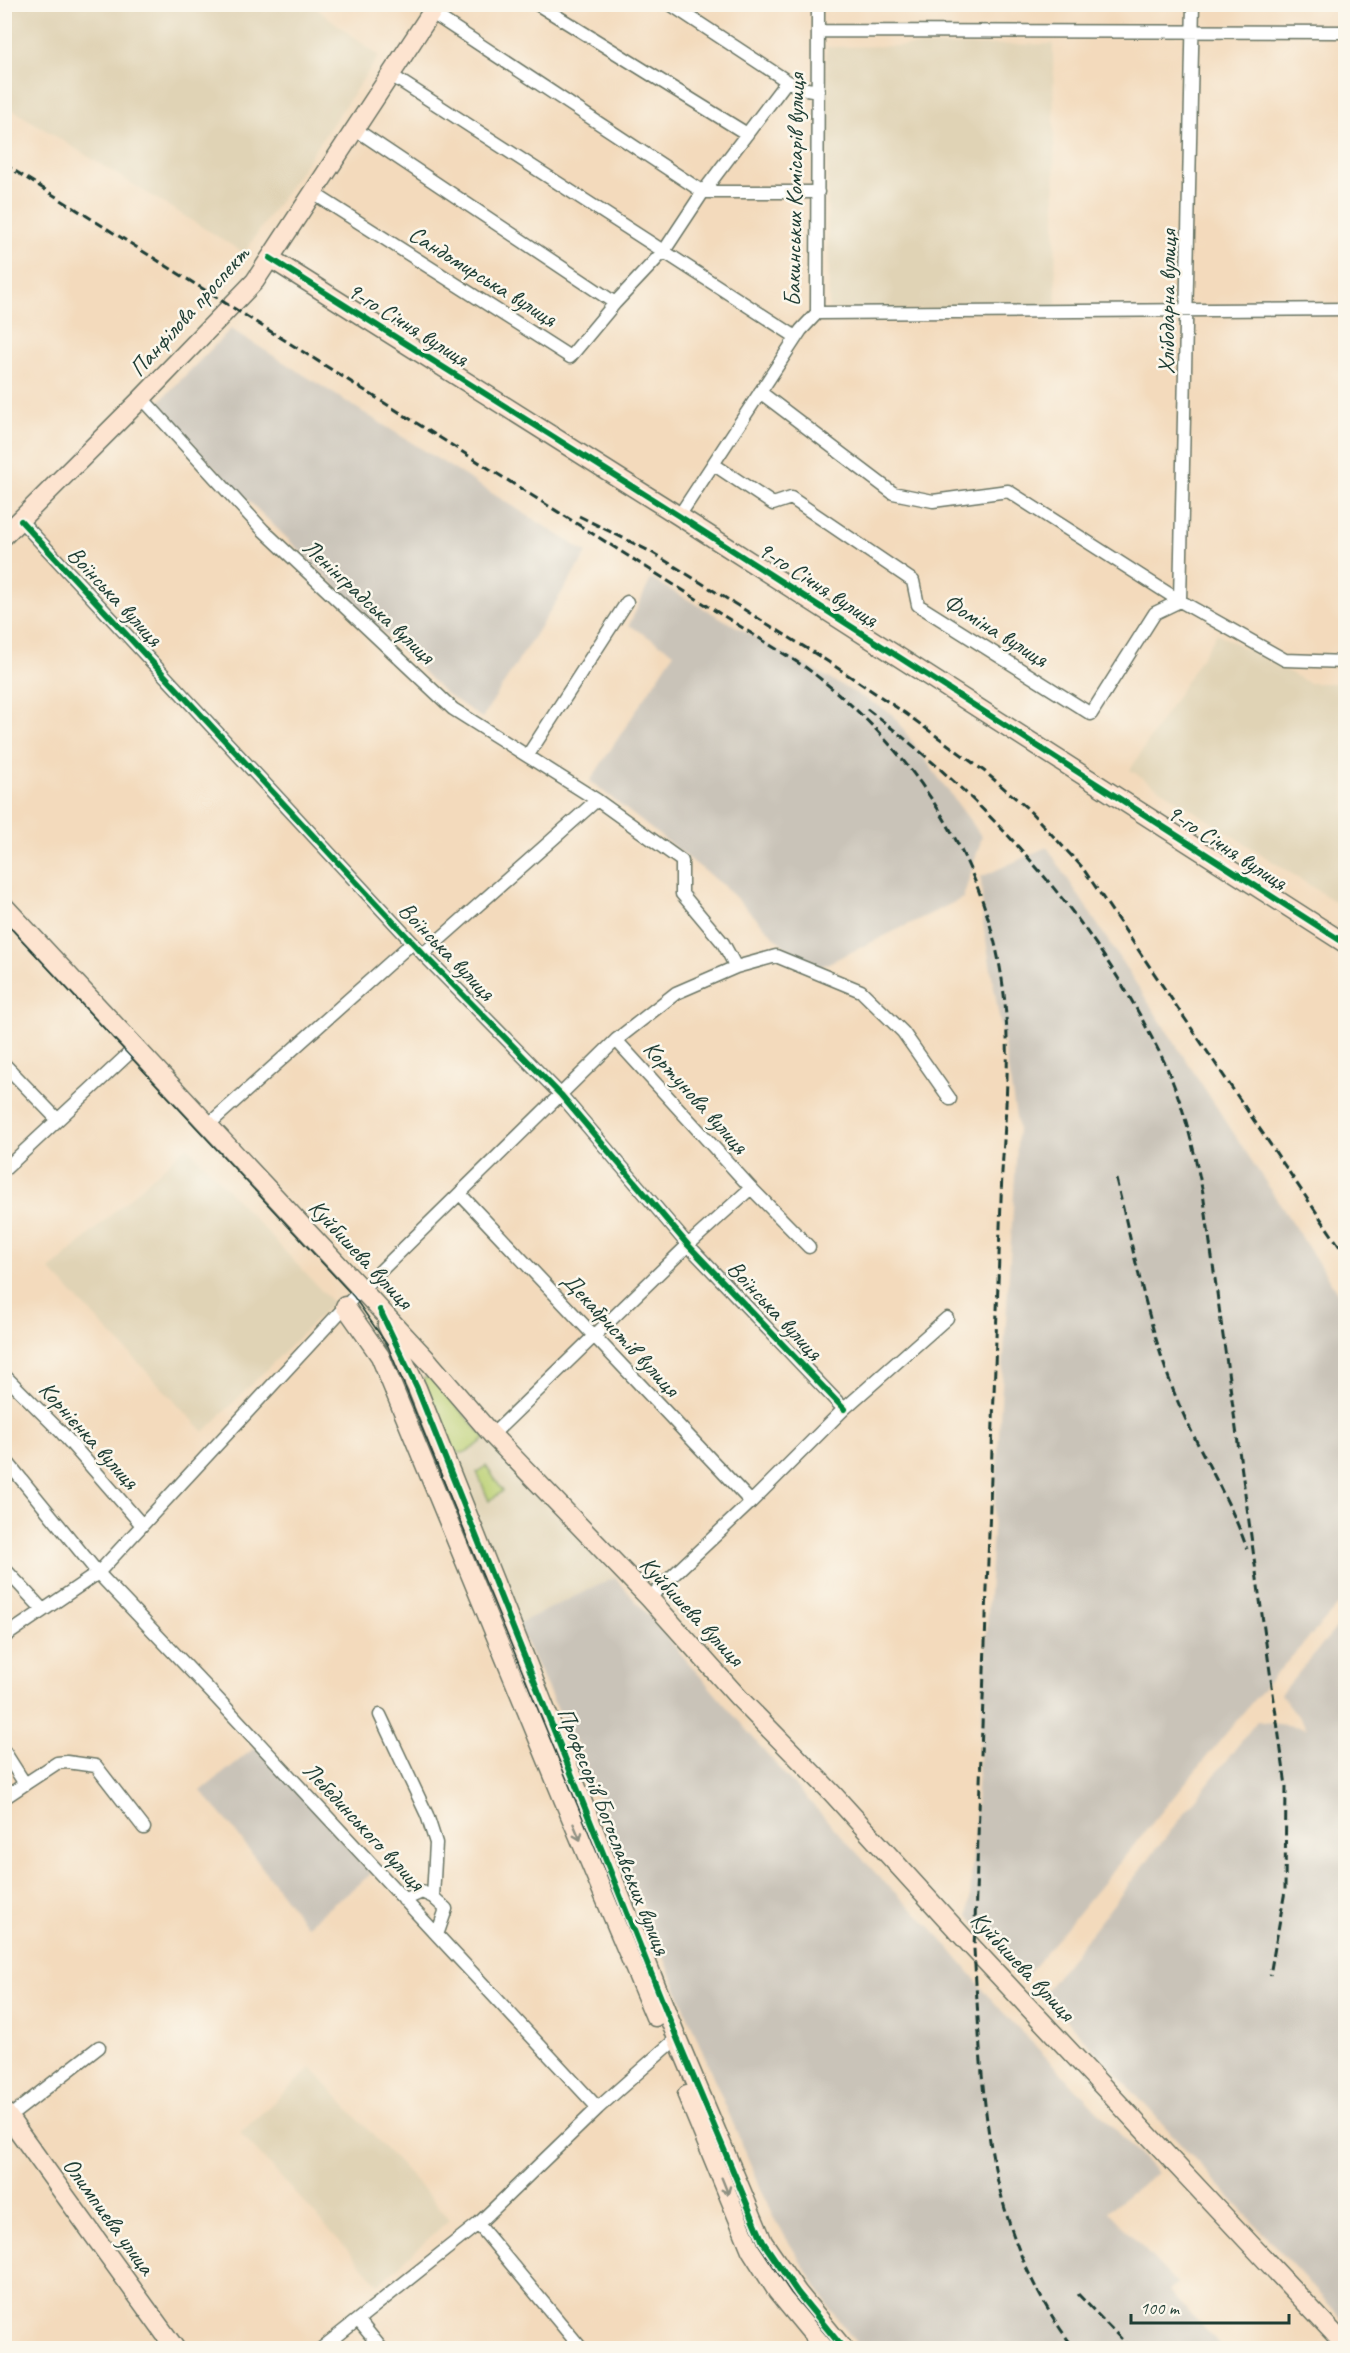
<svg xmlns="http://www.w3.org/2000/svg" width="1350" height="2353" font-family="Caveat,sans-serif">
	<rect width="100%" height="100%" fill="#fbf7ec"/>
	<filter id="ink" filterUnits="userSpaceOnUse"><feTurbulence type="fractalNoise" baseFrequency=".0167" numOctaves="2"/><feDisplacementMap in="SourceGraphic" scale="12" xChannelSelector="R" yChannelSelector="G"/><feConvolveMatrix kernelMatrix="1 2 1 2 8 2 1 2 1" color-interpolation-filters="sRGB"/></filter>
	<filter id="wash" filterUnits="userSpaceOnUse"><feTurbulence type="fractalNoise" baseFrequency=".008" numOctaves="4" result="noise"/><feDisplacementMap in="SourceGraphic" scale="24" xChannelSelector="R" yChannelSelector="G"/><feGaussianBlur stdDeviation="1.35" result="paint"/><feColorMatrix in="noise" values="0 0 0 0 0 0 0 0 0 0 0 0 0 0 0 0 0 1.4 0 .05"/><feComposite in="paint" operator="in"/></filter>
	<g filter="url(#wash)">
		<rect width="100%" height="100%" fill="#f3dabc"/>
		<path fill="#e0d3b5" d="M 4,5 L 312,5 L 379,56 L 244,253 L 5,105 Z
			M 1053,44 L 1056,308 L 829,311 L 826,47 Z
			M 1217,633 L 1309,683 L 1345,683 L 1345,908 L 1130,770 Z
			M 187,1146 L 333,1303 L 204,1432 L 50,1270 Z
			M 486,1439 L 615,1577 L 517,1624 L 446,1444 Z
			M 311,2068 L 450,2219 L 379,2284 L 240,2133 Z"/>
		<path fill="#c9c3b8" d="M 231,329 L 587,553 L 482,718 L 444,692 L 206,459 L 157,404 Z
			M 651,579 L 891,713 L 982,837 L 963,898 L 810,972 L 724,886 L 590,781 L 674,653 L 629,625 Z
			M 1047,847 L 1345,1304 L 1346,1597 L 1266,1685 L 1027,1975 L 969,1916 L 1018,1128 L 983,922 L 981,877 Z
			M 615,1577 L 786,1776 L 882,1880 L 932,1928 L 1000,2009 L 1157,2173 L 1108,2211 L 1177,2284 L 1169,2291 L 1223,2348 L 860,2348 L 835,2316 L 773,2217 L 703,2053 L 579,1748 L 554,1702 L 517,1624 Z
			M 1345,1617 L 1345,2322 L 1043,1994 L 1257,1721 L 1307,1728 L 1281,1694 Z
			M 258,1745 L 371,1874 L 306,1926 L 228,1822 L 201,1791 Z"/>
		<path fill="#bbd074" stroke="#6d8654" stroke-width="1.5" d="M 430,1377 L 486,1439 C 479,1443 469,1452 462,1453 C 445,1456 426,1396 420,1383 L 424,1378 Z
			M 486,1466 L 503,1491 L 489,1501 L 477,1472 Z"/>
	</g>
	<g filter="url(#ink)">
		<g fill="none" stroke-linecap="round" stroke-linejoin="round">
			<defs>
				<path id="street" d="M 537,4 L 747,134
					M 670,4 L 787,81
					M 432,13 L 703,192 L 818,192
					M 818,31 L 1346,32
					M 391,75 L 796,337
					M 355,129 L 615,303
					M 313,193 L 570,357 L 615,303 L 664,251 L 703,192 L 787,81 L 801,88 L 818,91
					M 817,313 L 1346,309
					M 760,392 L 893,493 L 933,501 L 1008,491 L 1180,601 L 1285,660 L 1346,662
					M 142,398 L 263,530 L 453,709 L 597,800 L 682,861 L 682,894 L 723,943 L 736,967
					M 713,464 L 773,504 L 791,498 L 913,581 L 918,605 L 1091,714 L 1155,613 L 1180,601
					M 679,516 L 801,330 L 817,313 L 818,4
					M 21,521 L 423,954 L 561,1095 L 688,1245 L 844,1409
					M 1180,601 L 1193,4
					M 528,755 L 627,602
					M 423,954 L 597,800
					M 4,1064 L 57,1119
					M 208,1125 L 412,943
					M 4,1170 L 136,1047
					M 460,1194 L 751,1502
					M 809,1247 L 751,1188 L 616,1040 L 676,993 L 736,967 L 776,956 L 861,991 L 903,1032 L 950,1099
					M 4,1375 L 62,1433 L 142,1525
					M 492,1435 L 688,1245 L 751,1188
					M 4,1458 L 98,1573 L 215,1696 L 598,2108
					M 4,1568 L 43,1610
					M 649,1598 L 751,1502 L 844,1409 L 947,1318
					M 4,1637 L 98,1573 L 354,1297 L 616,1040
					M 380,1715 L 427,1815 L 436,1843 L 433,1897 L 422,1892 L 404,1900
					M 4,1751 L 25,1784 L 57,1763 L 67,1762 L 96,1766 L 144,1828
					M 4,1798 L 25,1784
					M 433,1897 L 446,1909 L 437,1935
					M 6,2122 L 9,2117 L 99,2047
					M 478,2224 L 581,2348
					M 359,2321 L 381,2348
					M 322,2348 L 478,2224 L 598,2108 L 677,2038"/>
				<path id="secondary" d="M 270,258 L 679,516 L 1346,944
					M 4,536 L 142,398 L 255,281 L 437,4
					M 4,906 L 362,1290 L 430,1363 L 492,1435 L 649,1598 L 738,1697 L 833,1794 L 974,1949 L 1346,2346
					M 345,1306 L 380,1356 L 564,1801
					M 387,1325 L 417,1388 L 677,2038 L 763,2242 L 798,2293 L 843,2348
					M 574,1778 L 564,1801 L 655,2017
					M 687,2095 L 751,2250 L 777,2291 L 824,2348
					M 4,2111 L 175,2348"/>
			</defs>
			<use href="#street" stroke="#697464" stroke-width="15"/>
			<use href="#secondary" stroke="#697464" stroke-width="21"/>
			<use href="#street" stroke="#fff" stroke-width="12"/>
			<use href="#secondary" stroke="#fde4d0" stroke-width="18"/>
			<path stroke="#1f3d34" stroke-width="1.5" d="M 4,921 L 354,1297 L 388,1346 L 759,2245 L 791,2293 L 837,2348"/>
			<path stroke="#1f3d34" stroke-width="3" stroke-dasharray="9 4.5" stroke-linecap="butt" d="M 4,164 L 805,667 C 906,742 980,848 1001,973 C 1012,1038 1006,1106 1002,1172 L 974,1949 C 983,2095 982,2226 1074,2348
				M 579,516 L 653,553 L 827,661 L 905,713 L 984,771 L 1027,808 L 1082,867 L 1346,1256
				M 867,709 C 977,792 1074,896 1141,1017 C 1152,1039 1165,1060 1173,1083 C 1187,1118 1195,1156 1203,1193 L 1286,1786 L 1285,1891 L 1270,1975
				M 1116,1179 C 1133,1248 1147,1320 1172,1387 C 1193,1443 1228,1493 1247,1549
				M 1078,2294 L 1130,2348"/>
			<defs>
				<path id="cycleway" d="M 270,258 L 679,516 L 1346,944
					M 21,521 L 423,954 L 561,1095 L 688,1245 L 844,1409
					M 380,1310 L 417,1388 L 677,2038 L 763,2242 L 798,2293 L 843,2348"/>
			</defs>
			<use href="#cycleway" stroke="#fbf7ec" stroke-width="10"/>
			<use href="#cycleway" stroke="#00873e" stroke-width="6"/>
		</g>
		<defs><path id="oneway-shaft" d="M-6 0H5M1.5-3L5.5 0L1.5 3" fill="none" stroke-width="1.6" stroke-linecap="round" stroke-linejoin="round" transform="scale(1.5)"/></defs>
		<g stroke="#8e9082">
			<use href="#oneway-shaft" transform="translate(577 1832) rotate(67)"/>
			<use href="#oneway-shaft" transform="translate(725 2186) rotate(68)"/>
		</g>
	</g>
	<g text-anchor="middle" stroke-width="5" stroke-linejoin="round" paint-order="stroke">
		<g font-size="24" fill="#1f3d34" stroke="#fbf7ec">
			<text transform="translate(794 190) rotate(-89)" y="8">Бакинських Комісарів вулиця</text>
			<text transform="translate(483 276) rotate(32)" y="8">Сандомирська вулиця</text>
			<text transform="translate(1167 302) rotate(-89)" y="8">Хлібодарна вулиця</text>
			<text transform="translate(189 311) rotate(-48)" y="8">Панфілова проспект</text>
			<text transform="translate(408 324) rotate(32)" y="8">9-го Січня вулиця</text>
			<text transform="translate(818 584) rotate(33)" y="8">9-го Січня вулиця</text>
			<text transform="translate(115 596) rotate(47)" y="8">Воїнська вулиця</text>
			<text transform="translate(369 601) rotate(43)" y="8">Ленінградська вулиця</text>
			<text transform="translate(996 630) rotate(32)" y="8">Фоміна вулиця</text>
			<text transform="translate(1227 847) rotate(33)" y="8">9-го Січня вулиця</text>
			<text transform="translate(447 951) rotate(46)" y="8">Воїнська вулиця</text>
			<text transform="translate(696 1097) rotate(48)" y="8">Кортунова вулиця</text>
			<text transform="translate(361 1254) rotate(47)" y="8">Куйбишева вулиця</text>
			<text transform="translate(775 1310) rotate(47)" y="8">Воїнська вулиця</text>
			<text transform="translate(621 1334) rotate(47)" y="8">Декабристів вулиця</text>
			<text transform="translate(89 1435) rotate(48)" y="8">Корнієнка вулиця</text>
			<text transform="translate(692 1611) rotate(47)" y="8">Куйбишева вулиця</text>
			<text transform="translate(364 1826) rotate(47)" y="8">Лебединського вулиця</text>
			<text transform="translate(614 1831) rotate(68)" y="8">Професорів Богославських вулиця</text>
			<text transform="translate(1023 1966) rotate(47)" y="8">Куйбишева вулиця</text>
			<text transform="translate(109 2216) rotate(54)" y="8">Олимпиева улица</text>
		</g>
	</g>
	<rect width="1350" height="2353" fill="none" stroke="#fbf7ec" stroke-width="24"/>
	<path d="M1131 2314v9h158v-9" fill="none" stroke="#1f3d34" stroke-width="3"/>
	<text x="1140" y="2314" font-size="18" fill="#1f3d34" stroke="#fbf7ec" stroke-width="4.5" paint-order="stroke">100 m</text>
</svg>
